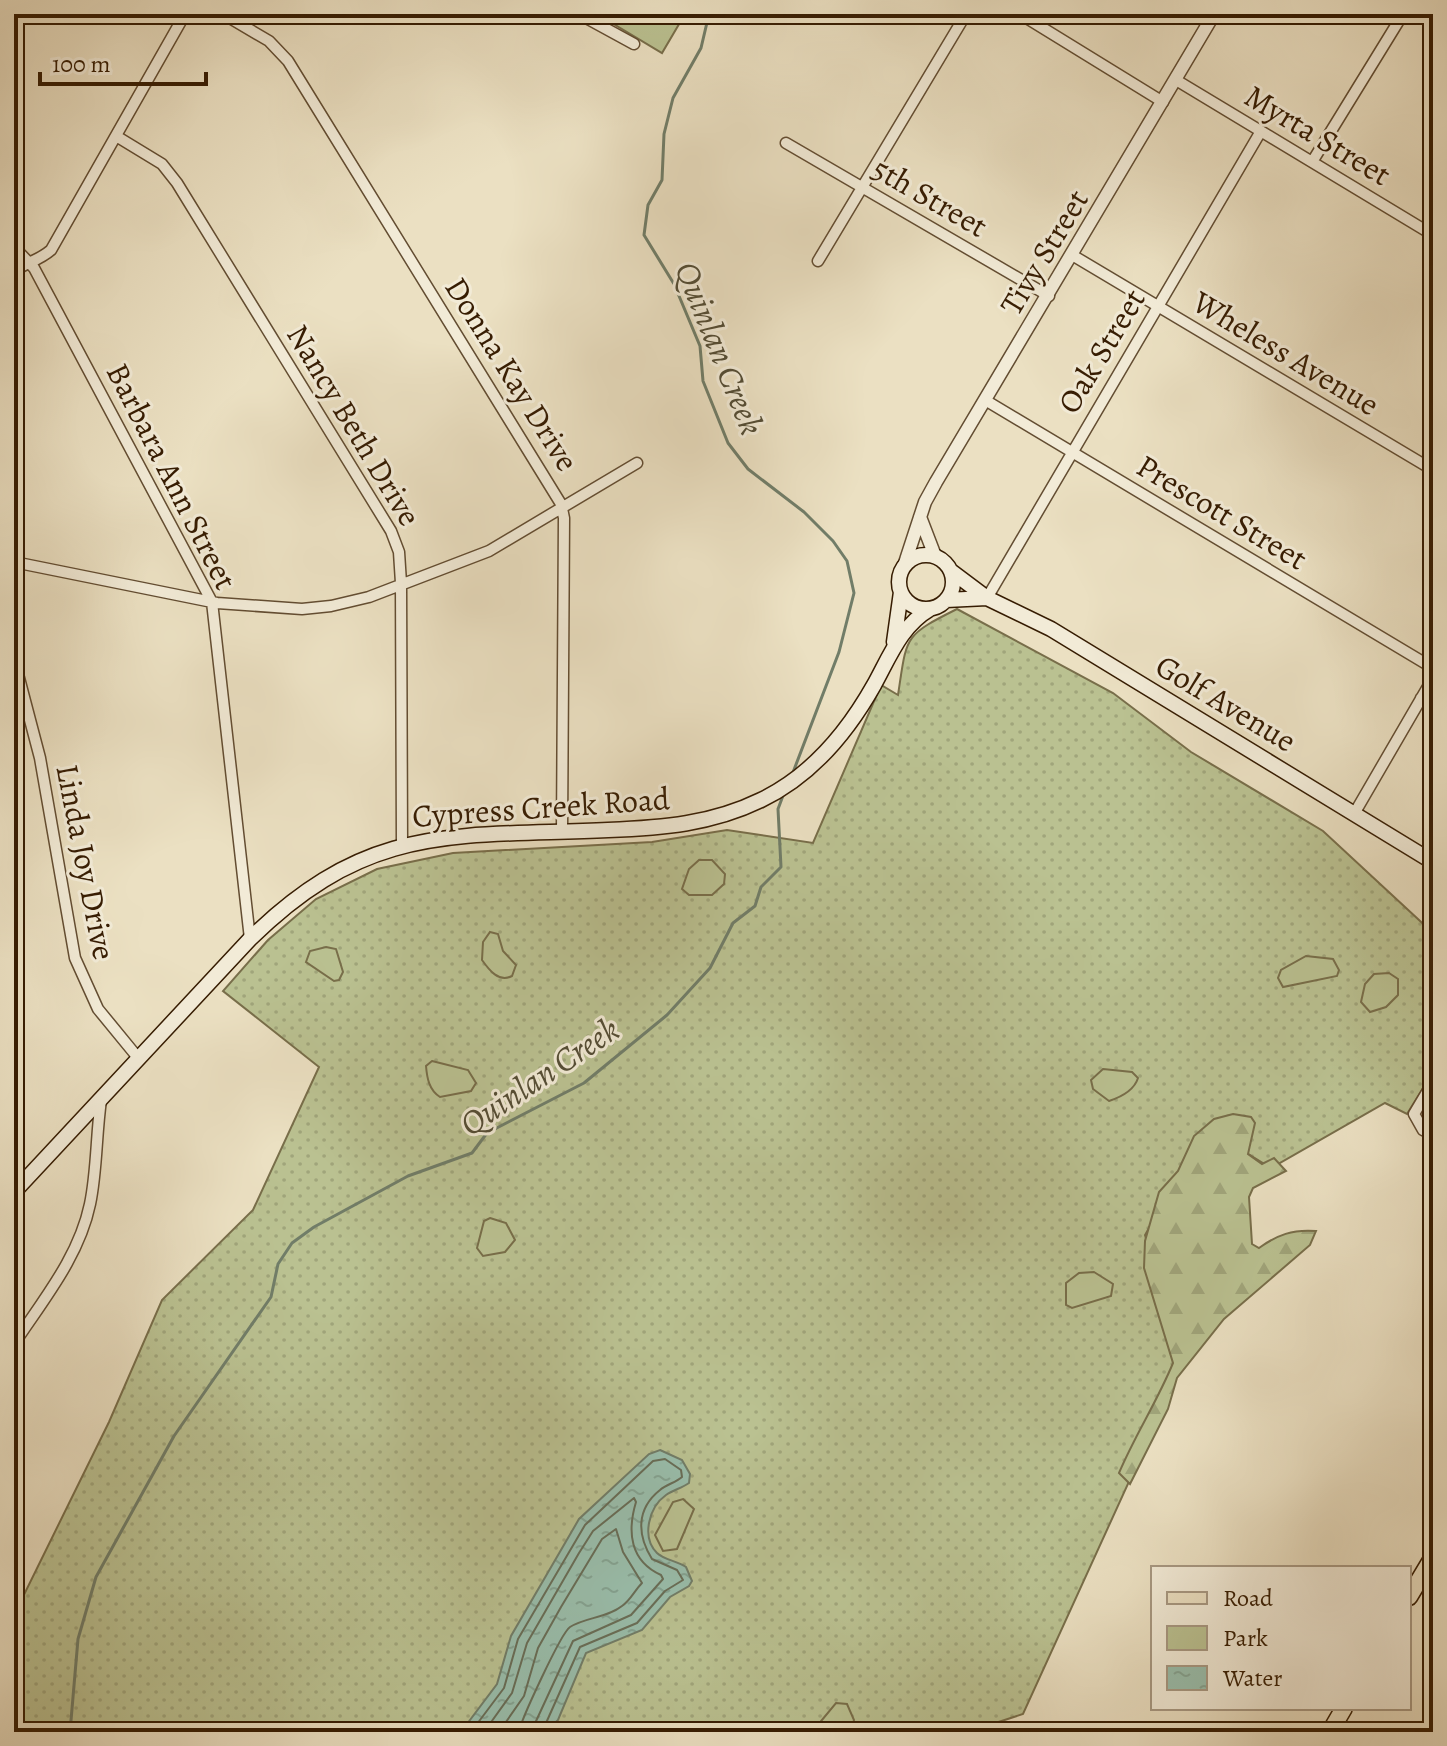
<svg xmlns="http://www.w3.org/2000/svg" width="1447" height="1746" font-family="Alegreya,serif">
	<defs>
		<pattern id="grass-dots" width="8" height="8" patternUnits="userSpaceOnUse" patternTransform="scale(2)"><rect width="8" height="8" fill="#bac191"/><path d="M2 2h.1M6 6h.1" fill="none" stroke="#a0a57b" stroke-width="1.8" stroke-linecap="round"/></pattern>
		<pattern id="forest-firs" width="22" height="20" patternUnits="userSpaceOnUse" patternTransform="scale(2)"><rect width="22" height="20" fill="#bac191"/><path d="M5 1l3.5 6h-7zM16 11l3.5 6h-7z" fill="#a0a57b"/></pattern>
		<pattern id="water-ripples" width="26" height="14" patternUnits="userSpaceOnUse" patternTransform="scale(2)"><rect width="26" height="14" fill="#99beac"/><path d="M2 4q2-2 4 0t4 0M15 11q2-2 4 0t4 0" fill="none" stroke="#84a392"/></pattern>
	</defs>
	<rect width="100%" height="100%" fill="#ebe0c2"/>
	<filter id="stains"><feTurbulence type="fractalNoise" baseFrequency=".0025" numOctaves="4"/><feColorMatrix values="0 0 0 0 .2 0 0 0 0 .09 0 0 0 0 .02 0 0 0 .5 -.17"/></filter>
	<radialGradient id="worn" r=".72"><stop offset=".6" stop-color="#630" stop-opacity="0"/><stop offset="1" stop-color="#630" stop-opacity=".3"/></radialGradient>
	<path fill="url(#grass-dots)" stroke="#786e4a" stroke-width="2" d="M 957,609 L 1113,693 L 1191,752 L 1323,831 L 1433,933 L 1433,1072 L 1407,1114 L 1385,1103 L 1271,1168 L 1206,1128 L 1145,1235 L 1184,1361 L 1023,1714 L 968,1732 L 14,1732 L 14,1615 L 109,1422 L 162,1300 L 253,1210 L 319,1067 L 223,991 L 268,940 L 316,899 L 377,869 L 453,853 L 652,842 L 727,830 L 813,843 L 881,685 L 898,695 C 907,636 903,636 957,609 Z"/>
	<path fill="url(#forest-firs)" stroke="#786e4a" stroke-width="2" d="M 1233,1114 L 1251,1117 L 1255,1123 L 1248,1154 L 1262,1164 L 1274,1158 L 1286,1171 L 1253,1188 L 1249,1197 L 1252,1244 L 1259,1248 C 1277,1235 1293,1229 1316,1231 L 1310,1245 L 1224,1319 L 1177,1378 L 1168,1409 L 1130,1484 L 1119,1473 C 1135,1435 1157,1402 1173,1363 L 1144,1268 L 1145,1241 L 1159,1192 L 1178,1171 L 1194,1136 L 1214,1119 Z"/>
	<path fill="#bac191" stroke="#786e4a" stroke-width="2" d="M 597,14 L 685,14 L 662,53 Z
		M 699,860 L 712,860 L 725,874 L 724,884 L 712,895 L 689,895 L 682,889 L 689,869 Z
		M 490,932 L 498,934 L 503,951 L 516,965 L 512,976 C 499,983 489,970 482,960 L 483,942 Z
		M 326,947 L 336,949 L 343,972 L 339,980 L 334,981 L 306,962 L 310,951 Z
		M 1306,956 L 1333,959 L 1339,970 L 1337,976 L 1283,987 L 1278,978 L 1281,970 Z
		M 1389,973 L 1398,979 L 1398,995 L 1386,1007 L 1370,1012 L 1361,1002 L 1365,984 L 1374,974 Z
		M 432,1061 L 468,1070 L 476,1083 L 471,1091 L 440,1097 C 429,1090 427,1078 426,1066 Z
		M 1103,1069 L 1132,1072 L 1138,1078 C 1134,1091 1121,1097 1109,1101 L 1093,1089 L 1091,1080 Z
		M 490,1218 L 506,1223 L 515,1240 L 505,1252 L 483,1256 L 477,1248 L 484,1221 Z
		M 1094,1272 L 1113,1284 L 1111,1296 L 1072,1308 L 1066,1305 L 1066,1283 L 1079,1273 Z
		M 683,1499 L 694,1509 L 677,1549 L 663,1551 L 655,1535 L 673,1502 Z
		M 836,1703 L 847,1704 L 854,1720 L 851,1730 L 812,1732 Z"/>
	<path fill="url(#water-ripples)" stroke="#717d68" stroke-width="2" d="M 660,1450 L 682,1460 L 690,1474 L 689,1483 C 682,1488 673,1490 666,1495 C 649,1507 641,1537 657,1553 C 664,1560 678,1561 686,1567 L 692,1581 L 689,1586 L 670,1597 L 642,1630 L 586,1653 L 558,1720 L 546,1732 L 461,1732 L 497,1684 L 511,1636 L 579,1519 L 649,1454 Z"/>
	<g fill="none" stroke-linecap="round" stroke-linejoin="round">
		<path stroke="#686d57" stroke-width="2" d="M 471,1732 L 504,1688 L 518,1639 L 585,1525 L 653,1461 L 665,1459 L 681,1470 L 682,1477 C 675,1483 667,1484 660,1490 C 636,1509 637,1535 652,1559 L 677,1570 L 683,1580 L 665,1591 L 637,1623 L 580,1647 L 542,1732
			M 484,1732 L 512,1693 L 527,1643 L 579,1553 L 593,1531 L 634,1498 L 636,1502 C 627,1532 630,1561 661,1575 L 663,1579 L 631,1615 L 573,1641 L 531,1732
			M 499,1732 L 524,1696 L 538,1648 L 561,1607 L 602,1539 L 616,1529 L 623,1552 L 642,1583 C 635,1590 630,1601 622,1606 C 607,1618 586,1617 570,1627 C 561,1633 520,1722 519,1732"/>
		<path stroke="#717d68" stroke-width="3" d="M 709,14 L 701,48 L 673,98 L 664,134 L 662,180 L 648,205 L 644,235 L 674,284 L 700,346 L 703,381 L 728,443 L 748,469 L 804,512 L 833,541 L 847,561 L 854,593 L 839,652 L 792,775
			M 70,1732 L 78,1639 L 96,1577 L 174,1436 L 271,1297 L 278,1264 L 292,1243 L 314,1227 L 408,1176 L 472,1153 L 487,1133 L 584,1083 L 667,1015 L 710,968 L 733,923 L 755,906 L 761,887 L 781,867 L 778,809 L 784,793"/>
		<defs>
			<path id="minor" d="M 223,14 L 269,41 L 288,61 L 561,504 L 564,518 L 562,832
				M 579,14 L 634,44
				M 1020,14 L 1163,102
				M 1176,80 L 1433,235
				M 116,136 L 162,164 L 177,183 L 391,531 L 399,552 L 401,583 L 402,845
				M 786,143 L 1049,296
				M 1312,162 L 1403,14
				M 14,247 L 34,268 L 212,602 L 250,939
				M 1072,255 L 1433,470
				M 818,261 L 966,14
				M 14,272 C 25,262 37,262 51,250 L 185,14
				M 985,400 L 1433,668
				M 14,562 L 217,603 L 302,609 L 331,606 L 369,597 L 489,551 L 637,463
				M 987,598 L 1261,131
				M 14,659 L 40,758 L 75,958 L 98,1009 L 139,1059
				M 1421,698 L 1433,705
				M 1354,814 L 1433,678
				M 1433,1082 L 1414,1114 L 1423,1130 L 1433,1135
				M 14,1344 C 43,1300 79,1257 90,1204 C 97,1171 96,1135 101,1100"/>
			<path id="tertiary" d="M 920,517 L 935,556
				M 904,566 L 925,502 L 936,482 L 1214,14"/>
			<path id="secondary" d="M899 582a27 27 0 1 1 54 0a27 27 0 1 1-54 0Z
				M 951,571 L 987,598 L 1051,629 L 1433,862
				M 946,600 L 987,598
				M 894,642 L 901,592
				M 14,1192 L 250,939 C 369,822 454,837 608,830 C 662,828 712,824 761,800 C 811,776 847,733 874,685 C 890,656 901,626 930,609"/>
			<path id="primary" d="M 1409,1597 L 1433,1557
				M 1330,1732 L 1344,1708"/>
		</defs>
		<use href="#minor" stroke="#634d32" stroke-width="13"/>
		<use href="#tertiary" stroke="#634d32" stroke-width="15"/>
		<use href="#secondary" stroke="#361c02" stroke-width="17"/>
		<use href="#primary" stroke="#361c02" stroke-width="19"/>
		<use href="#minor" stroke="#f2ebd7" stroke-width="10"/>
		<use href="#tertiary" stroke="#f2ebd7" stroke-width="12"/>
		<use href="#secondary" stroke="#f2ebd7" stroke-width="14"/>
		<use href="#primary" stroke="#ebe0c2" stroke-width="16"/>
	</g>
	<g text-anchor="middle" stroke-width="6" stroke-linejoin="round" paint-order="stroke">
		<g font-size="32" fill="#361c02" stroke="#f2ebd7">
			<text transform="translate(1318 135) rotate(31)" y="11">Myrta Street</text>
			<text transform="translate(930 197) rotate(30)" y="11">5th Street</text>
			<text transform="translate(1044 252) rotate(-59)" y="11">Tivy Street</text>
			<text transform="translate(1101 351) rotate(-59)" y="11">Oak Street</text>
			<text transform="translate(1286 353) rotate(31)" y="11">Wheless Avenue</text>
			<text transform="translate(512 374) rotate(58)" y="11">Donna Kay Drive</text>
			<text transform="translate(354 425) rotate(59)" y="11">Nancy Beth Drive</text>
			<text transform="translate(172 476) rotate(63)" y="11">Barbara Ann Street</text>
			<text transform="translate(1222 512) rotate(31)" y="11">Prescott Street</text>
			<text transform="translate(1226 703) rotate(31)" y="11">Golf Avenue</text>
			<text transform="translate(541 807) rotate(-4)" y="11">Cypress Creek Road</text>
			<text transform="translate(86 862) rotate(79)" y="11">Linda Joy Drive</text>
		</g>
		<g font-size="34" font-style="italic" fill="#544d35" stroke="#f2ebd7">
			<text transform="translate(720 348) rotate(68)" y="12">Quinlan Creek</text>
			<text transform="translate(539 1076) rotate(-34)" y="12">Quinlan Creek</text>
		</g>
	</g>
	<rect width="1447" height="1746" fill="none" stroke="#ebe0c2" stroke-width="48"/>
	<rect x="16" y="16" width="1415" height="1714" fill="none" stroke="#361c02" stroke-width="4"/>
	<rect x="24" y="24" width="1399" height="1698" fill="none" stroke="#361c02" stroke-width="2"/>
	<rect x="1151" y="1566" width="260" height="144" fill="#f2ebd7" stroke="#a79882" stroke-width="2"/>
	<rect x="1167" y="1592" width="40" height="12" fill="#ebe0c2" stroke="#a79882" stroke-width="2"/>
	<text x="1223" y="1606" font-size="24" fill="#361c02">Road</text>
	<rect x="1167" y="1626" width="40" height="24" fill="#bac191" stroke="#a79882" stroke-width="2"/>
	<text x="1223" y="1646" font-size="24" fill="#361c02">Park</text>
	<rect x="1167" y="1666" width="40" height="24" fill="url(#water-ripples)" stroke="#a79882" stroke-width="2"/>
	<text x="1223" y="1686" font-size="24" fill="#361c02">Water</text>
	<path d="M40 72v12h166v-12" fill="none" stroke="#361c02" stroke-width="4"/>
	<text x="52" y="72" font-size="24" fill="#361c02" stroke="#f2ebd7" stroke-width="6" paint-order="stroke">100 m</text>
	<rect width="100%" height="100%" filter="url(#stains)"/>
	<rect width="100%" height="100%" fill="url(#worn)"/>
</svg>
